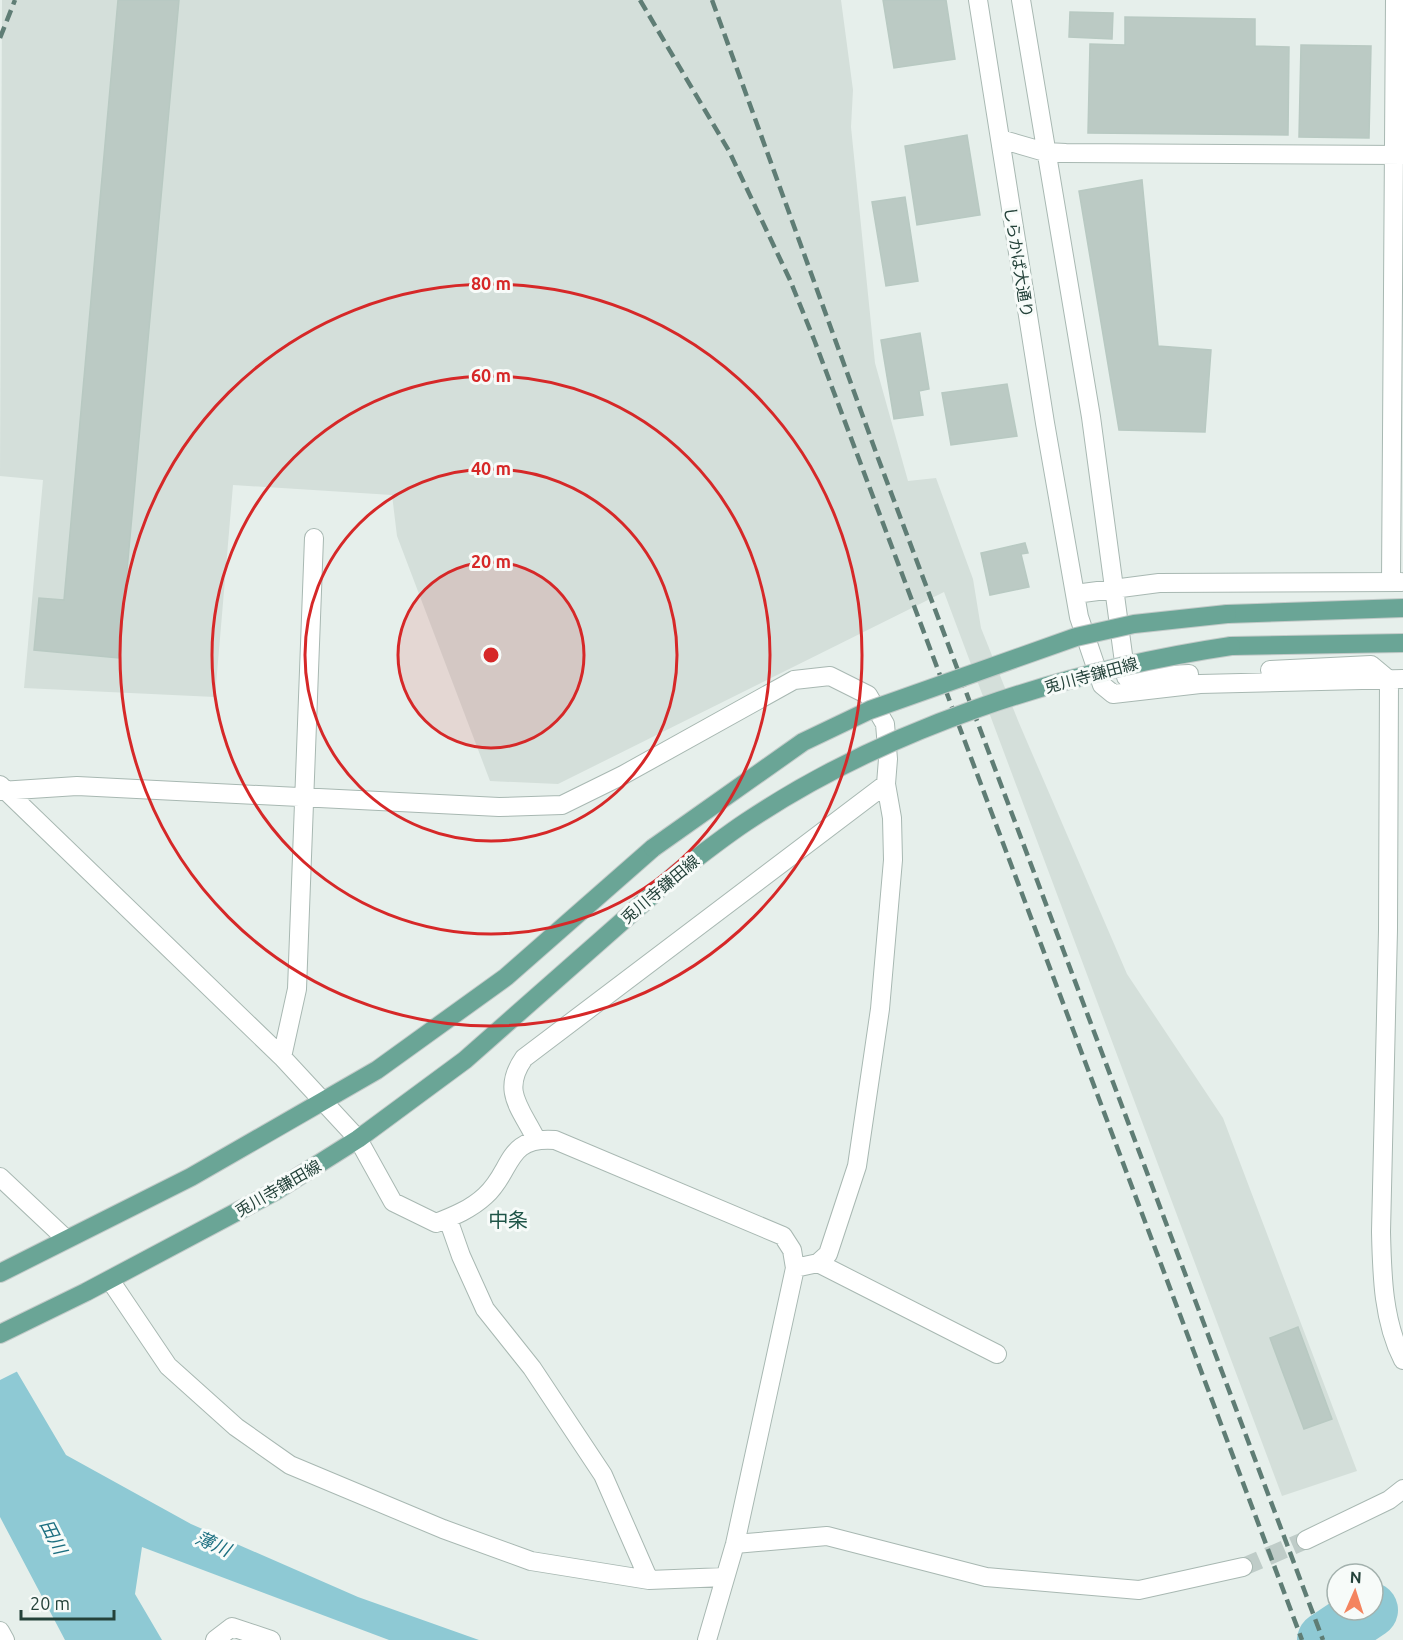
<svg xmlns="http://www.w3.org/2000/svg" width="1403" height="1640" font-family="Ubuntu,'Noto Sans JP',sans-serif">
	<rect width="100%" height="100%" fill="#e6efeb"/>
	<path fill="#d4dfda" d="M 2,0 L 841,0 L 853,90 L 851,127 L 875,363 L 908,481 L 936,478 L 973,579 L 981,628 L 1019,723 L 1127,974 L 1223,1118 L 1357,1471 L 1282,1496 L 944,592 L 558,784 L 490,781 L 397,536 L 392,495 L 233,485 L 215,697 L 24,688 L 43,480 L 0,476 Z"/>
	<path fill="#8ec9d4" d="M 0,1343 L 66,1455 L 191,1524 L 358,1597 L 479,1640 L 389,1640 L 142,1547 L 135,1594 L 162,1640 L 65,1640 L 0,1517 Z"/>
	<path fill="#e6efeb" d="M 0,1340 L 20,1370 L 0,1380 Z"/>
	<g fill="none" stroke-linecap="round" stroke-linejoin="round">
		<path stroke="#8ec9d4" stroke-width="56" d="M 1325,1640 L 1370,1610"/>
	</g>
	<path fill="#bbcac4" stroke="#b8c9c2" stroke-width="1.5" d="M 118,0 L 179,0 L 119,658 L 34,650 L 39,598 L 64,600 Z
		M 883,0 L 946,0 L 955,59 L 894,68 Z
		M 1070,12 L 1113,13 L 1112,39 L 1069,37 Z
		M 1125,17 L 1255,19 L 1255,46 L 1289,47 L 1288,135 L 1088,133 L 1090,44 L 1125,45 Z
		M 1301,45 L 1371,46 L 1369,138 L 1299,137 Z
		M 967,135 L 980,215 L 917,225 L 905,146 Z
		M 1142,180 L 1158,346 L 1211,350 L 1205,432 L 1119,430 L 1079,191 Z
		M 905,197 L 918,281 L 886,286 L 872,202 Z
		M 920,333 L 929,389 L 919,391 L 923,415 L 894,419 L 881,340 Z
		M 1007,384 L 1017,436 L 951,445 L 942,393 Z
		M 1025,543 L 1028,553 L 1021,554 L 1029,587 L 990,595 L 981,553 Z
		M 1298,1327 L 1332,1419 L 1304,1429 L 1270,1338 Z"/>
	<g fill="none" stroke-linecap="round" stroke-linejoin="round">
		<path stroke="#bfccc8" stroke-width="18" stroke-dasharray="18 9" stroke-linecap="butt" d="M 1243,1567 L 1306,1540"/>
		<defs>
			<path id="minor" d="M 978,0 L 1045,423 L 1079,617 L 1102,685 L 1113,694 L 1200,684 L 1403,679
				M 1021,0 L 1091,417 L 1126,677 L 1189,674
				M 1000,139 L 1045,152 L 1066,153 L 1403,155
				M 1391,581 L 1395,0
				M 1075,594 L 1159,583 L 1401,582
				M 1270,670 L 1371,665 L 1389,680
				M 1389,680 L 1388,930 L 1381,1232 C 1382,1275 1383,1321 1403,1360
				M 0,785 L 282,1057 L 358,1139 L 393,1202 L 436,1223 C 454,1216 471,1209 485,1196 C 513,1171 505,1136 555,1140 L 783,1236 L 792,1250 L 795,1268 L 735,1544 L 707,1640
				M 0,791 L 77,786 L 499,807 L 562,805 L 623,775 L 794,680 L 830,676 L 868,695 L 885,724 L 888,759 L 886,784 L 524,1058 C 501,1091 520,1107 536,1139
				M 282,1057 L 297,989 L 314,538
				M 0,1177 L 66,1239
				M 448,1219 L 461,1256 L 485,1309 L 532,1368 L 603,1475 L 649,1580
				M 818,1263 L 997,1354
				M 795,1268 L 818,1263 L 828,1254 L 857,1166 L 880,1009 L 893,860 L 892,818 L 886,784
				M 110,1280 L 168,1366 L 236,1427 L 290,1465 L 443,1529 L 531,1561 L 649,1580 L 725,1577
				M 1306,1540 L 1389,1500 L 1403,1489
				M 735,1544 L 827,1536 L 986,1577 L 1139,1590 L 1243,1567
				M 0,1631 L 5,1640
				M 215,1640 L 232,1627 L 271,1640"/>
			<path id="major" d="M 1227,614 L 1403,608
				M 1231,646 L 1403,643
				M 0,1273 L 191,1177 L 377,1070 L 506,977 L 653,848
				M 0,1334 L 86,1292 L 274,1192 L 358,1139 L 465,1060 L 676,874"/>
		</defs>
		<use href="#minor" stroke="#a8b8b2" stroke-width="20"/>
		<use href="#major" stroke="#c2cac8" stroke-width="20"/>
		<use href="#minor" stroke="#fff" stroke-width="18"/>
		<use href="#major" stroke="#6aa596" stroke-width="18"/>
		<path stroke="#5f7d75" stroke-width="4.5" stroke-dasharray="12 6" stroke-linecap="butt" d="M 640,0 L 729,151 L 790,280 L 815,342 L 1302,1640
			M 712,0 L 878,458 L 1323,1640
			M 0,38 L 15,0"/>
		<defs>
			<path id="major-bridge" d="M 653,848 L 803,742 L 870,710 L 1076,637 L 1134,624 L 1227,614
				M 676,874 C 699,856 722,838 746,822 C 888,727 1064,671 1231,646"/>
		</defs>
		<use href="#major-bridge" stroke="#c2cac8" stroke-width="20" stroke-linecap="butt"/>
		<use href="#major-bridge" stroke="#6aa596" stroke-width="18"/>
	</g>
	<circle cx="491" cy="655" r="93" fill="#d62828" fill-opacity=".12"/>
	<g fill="none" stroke="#d62828" stroke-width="3">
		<circle cx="491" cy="655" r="93"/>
		<circle cx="491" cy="655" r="186"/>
		<circle cx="491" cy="655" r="279"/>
		<circle cx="491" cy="655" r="371"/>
	</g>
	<g text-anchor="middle" stroke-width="6" stroke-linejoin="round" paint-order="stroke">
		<g font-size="16" fill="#24423a" stroke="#f7fbf9">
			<text transform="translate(1019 262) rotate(81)" y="6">しらかば大通り</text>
			<text transform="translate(1091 675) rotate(-15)" y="6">兎川寺鎌田線</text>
			<text transform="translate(660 889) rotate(-40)" y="6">兎川寺鎌田線</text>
			<text transform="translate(278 1188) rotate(-30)" y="6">兎川寺鎌田線</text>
		</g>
		<g font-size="18" font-style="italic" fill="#1c6f80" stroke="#f7fbf9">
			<text transform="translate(53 1537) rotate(63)" y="6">田川</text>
			<text transform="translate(213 1544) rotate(24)" y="6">薄川</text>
		</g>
		<g font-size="20" fill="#1f5548" stroke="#f7fbf9">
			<text x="508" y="1227">中条</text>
		</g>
	</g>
	<circle cx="491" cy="655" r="9" fill="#d62828" stroke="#f7fbf9" stroke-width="3"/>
	<g font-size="18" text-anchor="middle" font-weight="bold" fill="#d62828" stroke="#f7fbf9" stroke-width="6" stroke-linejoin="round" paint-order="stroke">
		<text x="491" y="290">80 m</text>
		<text x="491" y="382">60 m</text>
		<text x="491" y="475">40 m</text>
		<text x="491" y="568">20 m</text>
	</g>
	<g transform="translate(1355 1592) rotate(3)"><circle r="28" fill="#f7fbf9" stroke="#a3b1ad" stroke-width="1.5"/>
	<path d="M0-4.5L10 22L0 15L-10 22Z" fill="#f4845f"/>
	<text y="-9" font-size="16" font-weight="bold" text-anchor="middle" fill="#24423a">N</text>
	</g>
	<path d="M21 1610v9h93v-9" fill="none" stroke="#24423a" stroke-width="3"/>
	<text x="30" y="1610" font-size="18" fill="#24423a" stroke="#f7fbf9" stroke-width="4.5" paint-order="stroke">20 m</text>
</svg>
